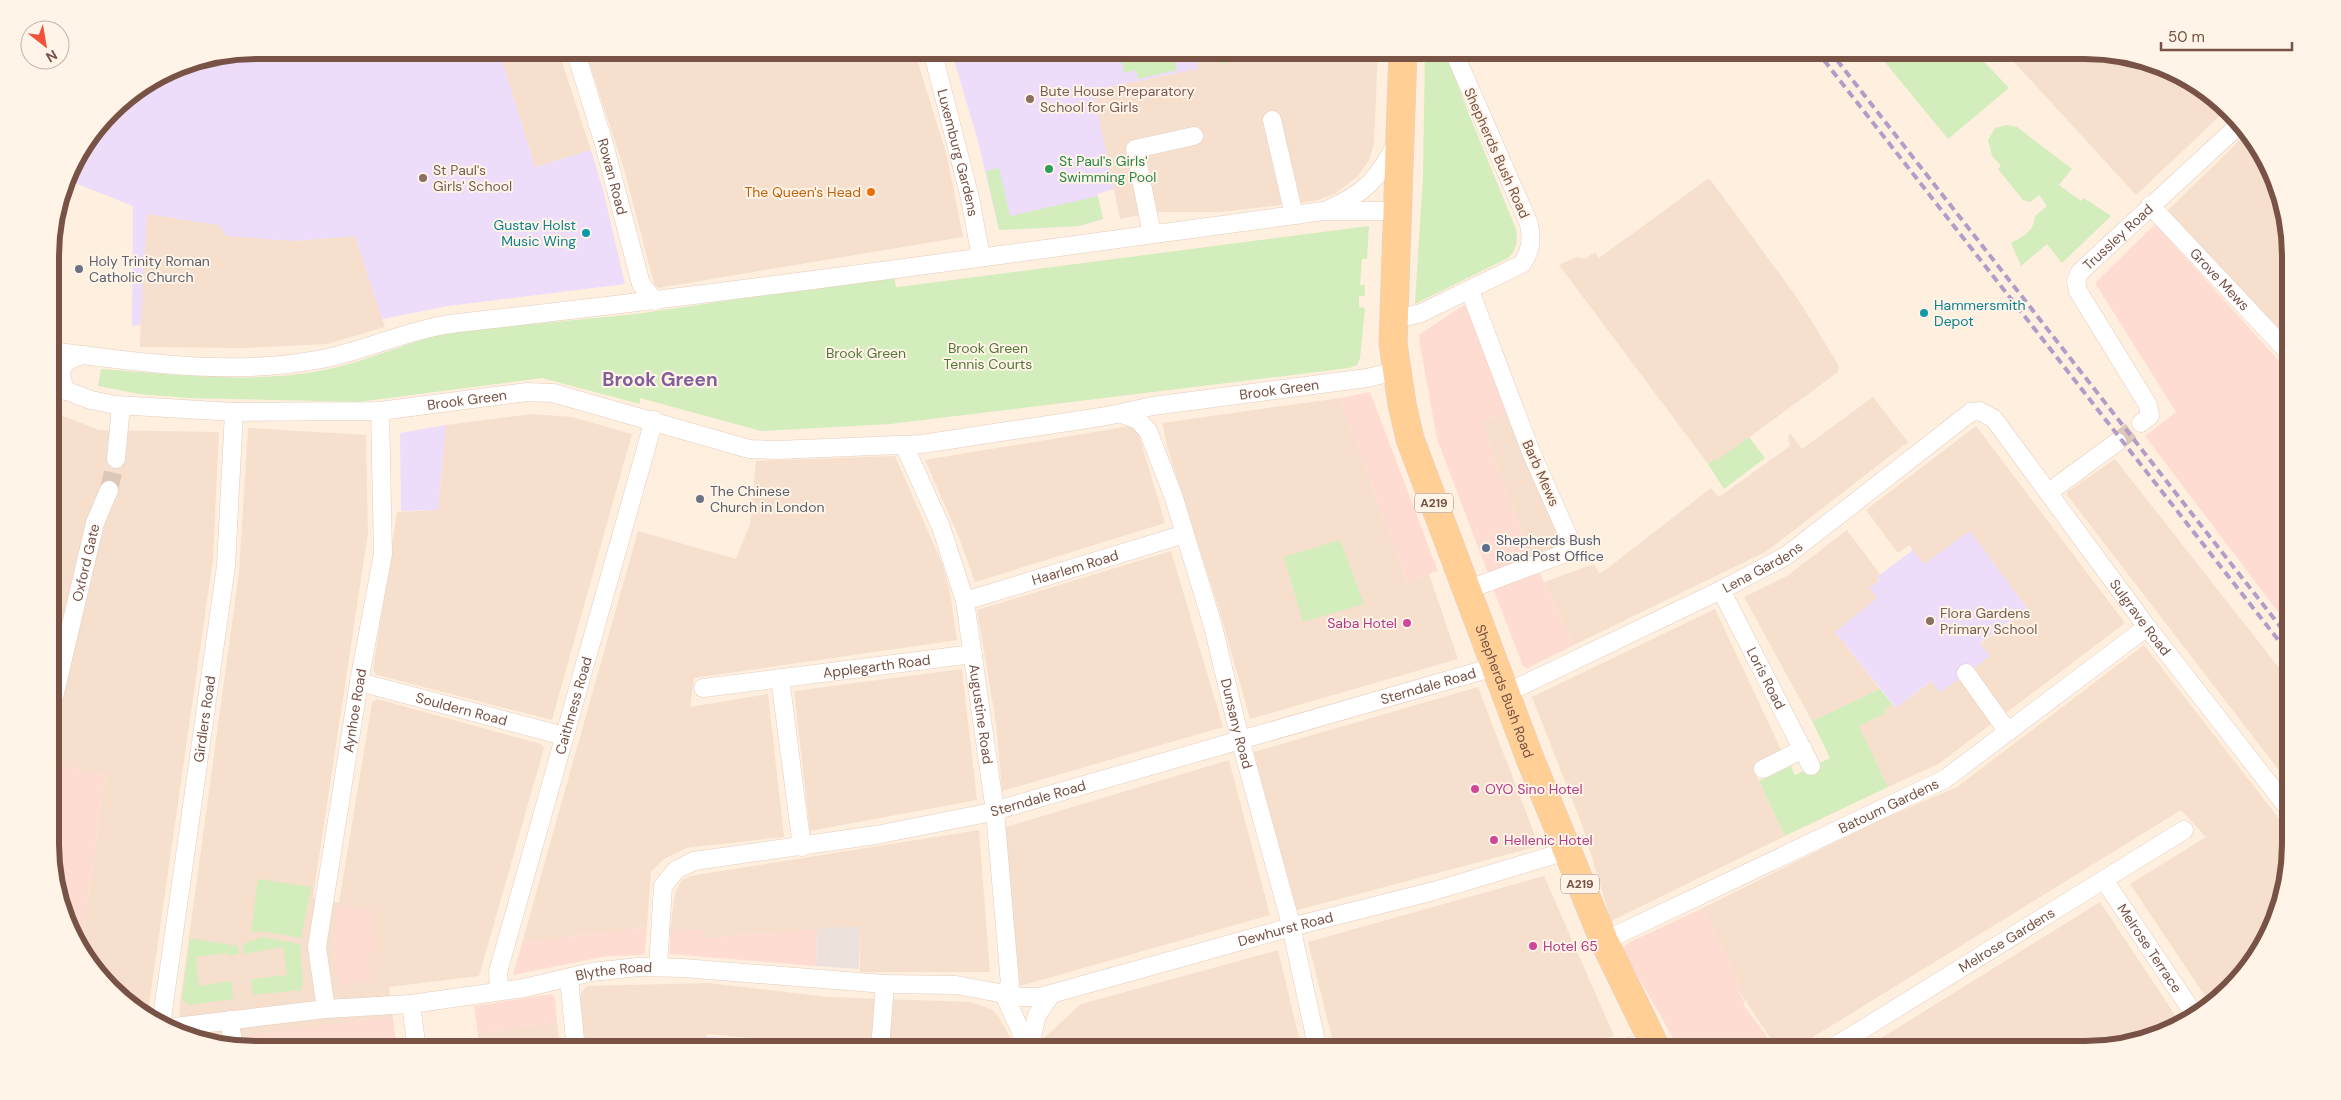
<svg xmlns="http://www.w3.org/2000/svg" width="2341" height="1100" font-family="'DM Sans',sans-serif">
	<rect width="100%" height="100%" fill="#feefdf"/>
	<path fill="#f6e0cd" d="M 499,50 L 558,50 L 591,150 L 535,167 Z
		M 585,50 L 914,50 L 947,156 L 963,237 L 658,288 L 654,284 L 624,169 Z
		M 1201,50 L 1378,50 L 1374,144 L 1369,160 L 1358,176 L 1335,194 L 1315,201 L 1220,212 L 1155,212 L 1120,219 L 1093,90 L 1198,69 L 1197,63 L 1203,61 Z
		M 2003,50 L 2086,50 L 2165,66 L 2195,83 L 2223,113 L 2136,195 Z
		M 2242,138 L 2250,139 L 2259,149 L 2275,177 L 2289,229 L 2290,343 L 2167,211 Z
		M 1709,178 L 1798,299 L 1839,366 L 1838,372 L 1716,462 L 1714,459 L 1708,464 L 1559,265 L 1577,257 L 1585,259 L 1595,252 L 1599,258 Z
		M 147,214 L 218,225 L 227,236 L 293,241 L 355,236 L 385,327 L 327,344 L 245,348 L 140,347 L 141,293 Z
		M 1873,397 L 1908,442 L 1767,551 L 1574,645 L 1544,582 L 1594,564 L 1599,573 L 1604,571 L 1711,488 L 1719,497 L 1790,446 L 1788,438 L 1790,433 L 1802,449 Z
		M 1340,398 L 1407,582 L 1429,574 L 1458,659 L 1250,719 L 1221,616 L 1168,450 L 1162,423 Z
		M 1512,410 L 1569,544 L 1531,559 L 1482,422 Z
		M 51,411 L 99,430 L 219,432 L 213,559 L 148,1012 L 146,1016 L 130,1007 L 92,969 L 81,950 L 105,775 L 52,764 Z
		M 532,414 L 572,417 L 632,434 L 552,720 L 377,675 L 373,670 L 397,512 L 438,510 L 446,425 Z
		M 1136,425 L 1165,523 L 975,582 L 958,535 L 925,460 Z
		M 1976,426 L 2125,623 L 1940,763 L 1888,787 L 1859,726 L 1886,713 L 1884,709 L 1892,704 L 1896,708 L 1932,681 L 1940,692 L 1990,656 L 1980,644 L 2028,609 L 1970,531 L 1924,564 L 1909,545 L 1898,553 L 1866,510 Z
		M 248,428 L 366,435 L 368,533 L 313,897 L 339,903 L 372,702 L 377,699 L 541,744 L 544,748 L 479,976 L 389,987 L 397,1050 L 255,1050 L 179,1035 L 180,1003 L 239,572 Z
		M 895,456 L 942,563 L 950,592 L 957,640 L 694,678 L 690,707 L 768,694 L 784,837 L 686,848 L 664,859 L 651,872 L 647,927 L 522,943 L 638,531 L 736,559 L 750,524 L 756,461 Z
		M 2115,459 L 2291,683 L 2291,786 L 2067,495 L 2067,492 Z
		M 1847,530 L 1880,574 L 1878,576 L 1877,598 L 1835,632 L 1880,689 L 1812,721 L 1744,597 L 1787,576 Z
		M 1171,551 L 1223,727 L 1002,791 L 996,723 L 977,610 Z
		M 1715,609 L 1783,754 L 1753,769 L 1785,836 L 1611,921 L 1582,825 L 1532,697 Z
		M 2144,645 L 2291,834 L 2291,845 L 2275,924 L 2240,980 L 2211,1005 L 2130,884 L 2206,837 L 2181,810 L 1792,1050 L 1778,1050 L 1737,988 L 1741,986 L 1703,908 L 1880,820 L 1957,787 Z
		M 962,669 L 977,800 L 810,831 L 794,691 Z
		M 1478,687 L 1539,846 L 1294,911 L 1254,752 Z
		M 1229,760 L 1270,915 L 1020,986 L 1003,828 Z
		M 979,830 L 990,972 L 860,972 L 859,926 L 704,938 L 704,929 L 670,931 L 675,893 L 682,880 L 690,876 Z
		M 1544,876 L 1614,1036 L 1556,1050 L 1335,1050 L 1308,942 Z
		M 2100,902 L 2181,1024 L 2152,1039 L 2099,1050 L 1862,1050 Z
		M 1278,950 L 1302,1050 L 1045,1050 L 1043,1040 L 1046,1036 L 1081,1004 Z
		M 709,983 L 828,997 L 971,1002 L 991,1009 L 999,1017 L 1010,1037 L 1014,1050 L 891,1050 L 707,1034 L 708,1050 L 585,1050 L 578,998 L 586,986 Z
		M 557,1022 L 560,1050 L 427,1050 L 426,1046 L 478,1039 L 478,1034 Z"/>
	<path fill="#ffdcd2" d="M 2155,224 L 2290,373 L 2290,611 L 2281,616 L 2145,436 L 2176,412 L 2095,283 Z
		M 1467,303 L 1512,410 L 1482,422 L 1531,559 L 1489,576 L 1437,439 L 1419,339 L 1420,334 Z
		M 1370,392 L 1438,571 L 1407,582 L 1340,398 Z
		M 1539,572 L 1574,645 L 1528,668 L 1523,666 L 1493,588 Z
		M 52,764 L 105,775 L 81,950 L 66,923 L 52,872 Z
		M 339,904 L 374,910 L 379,950 L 368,952 L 371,981 L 341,985 L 334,960 L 333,947 Z
		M 1703,908 L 1741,986 L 1737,989 L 1745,1002 L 1743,1004 L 1777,1050 L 1680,1050 L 1624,952 L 1625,946 L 1630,942 Z
		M 647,927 L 645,952 L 642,955 L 607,956 L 513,975 L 522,943 Z
		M 704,929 L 704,938 L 817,929 L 816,966 L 670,954 L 670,931 Z
		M 552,994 L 555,998 L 557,1022 L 478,1034 L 474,1006 Z
		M 388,1017 L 392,1020 L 396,1050 L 255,1050 L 244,1048 L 242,1041 L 248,1035 Z
		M 777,1039 L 891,1048 L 891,1050 L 777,1050 Z"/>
	<path fill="#ece2db" d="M 859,926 L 859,969 L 816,966 L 817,929 Z"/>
	<path fill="#eddcfa" d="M 255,50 L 499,50 L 535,167 L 591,150 L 603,190 L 625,284 L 448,306 L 382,319 L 355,236 L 293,241 L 227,236 L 218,225 L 147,214 L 141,325 L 132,326 L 133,206 L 67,180 L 71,164 L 120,101 L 177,66 Z
		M 951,50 L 1201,50 L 1204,61 L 1197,63 L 1198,69 L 1093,90 L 1114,189 L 1097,194 L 1103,219 L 1079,226 L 999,230 L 978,141 Z
		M 446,425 L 438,510 L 401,511 L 400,433 Z
		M 1970,531 L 2027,608 L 1980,643 L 1990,656 L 1940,693 L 1931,681 L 1896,708 L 1835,632 L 1877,598 L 1869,588 L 1879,581 L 1878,576 L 1913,550 L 1924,564 Z
		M 706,1037 L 777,1041 L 776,1050 L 708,1050 Z"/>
	<path fill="#d4edbd" d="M 1119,50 L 1185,50 L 1187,58 L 1175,61 L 1177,70 L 1138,79 L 1136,70 L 1124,73 Z
		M 1201,50 L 1254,50 L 1255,56 L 1223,64 L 1221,58 L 1204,61 Z
		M 1425,50 L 1445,50 L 1464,102 L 1516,229 C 1518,240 1517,250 1508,258 L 1415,304 L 1423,176 Z
		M 1875,50 L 1973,50 L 2009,88 L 1948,139 Z
		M 2006,125 L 2017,127 L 2072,169 L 2059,185 L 2081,201 L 2084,198 L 2111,216 L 2062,263 L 2047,244 L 2021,266 L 2011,243 C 2024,236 2034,231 2035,216 L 2047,206 L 2039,195 L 2030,202 L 2023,200 L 1998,169 L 2001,166 L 1992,156 L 1988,140 L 1995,128 Z
		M 999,168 L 1010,216 L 1098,196 L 1103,219 L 1079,226 L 999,230 L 986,171 Z
		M 1369,226 L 1367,259 L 1362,259 L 1360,285 L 1365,285 L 1365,296 L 1359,296 L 1359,307 L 1365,308 L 1360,358 L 1357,365 L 1349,368 L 890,424 L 761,431 L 640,398 L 640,404 L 542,378 L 358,402 L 188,398 L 139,394 L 98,386 L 101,369 C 172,374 248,384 319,371 C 365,363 406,342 451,332 L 636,314 L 894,276 L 896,287 L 898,287 Z
		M 1749,437 L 1765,458 L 1724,489 L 1708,464 L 1714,459 L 1716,461 Z
		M 1340,540 L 1364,604 L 1303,622 L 1284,557 Z
		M 1880,689 L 1892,704 L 1884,709 L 1886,713 L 1859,726 L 1888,787 L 1785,836 L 1759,781 L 1791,766 L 1795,775 L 1830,758 L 1812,721 Z
		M 258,879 L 311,887 L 301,938 L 262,931 L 251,933 Z
		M 262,937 L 300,944 L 303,984 L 300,990 L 253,995 L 251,979 L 287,975 L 283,947 L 244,954 L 243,944 Z
		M 190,938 L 237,946 L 239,954 L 229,956 L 228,953 L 196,957 L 199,986 L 232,981 L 233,999 L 189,1005 L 182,1000 Z"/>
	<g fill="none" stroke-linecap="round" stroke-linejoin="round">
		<path stroke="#dcc8b8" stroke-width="18" stroke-dasharray="18 9" stroke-linecap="butt" d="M 2117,442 L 2141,423
			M 109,490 L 116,459"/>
		<defs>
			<g id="minor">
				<path id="s1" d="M 575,50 L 604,144 L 641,284 L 655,301"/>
				<path id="s2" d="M 932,50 L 970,198 L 981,257"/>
				<path d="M 1272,120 L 1294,215"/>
				<path id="s3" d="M 2150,205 L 2290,354"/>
				<path d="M 1329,209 C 1364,194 1379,178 1396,144"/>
				<path d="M 1152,234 L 1135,149 L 1194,136"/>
				<path d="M 1392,320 L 1421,313 L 1522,264 C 1531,251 1532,239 1529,224 L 1453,50"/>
				<path d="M 51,351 C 142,363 236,377 327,358 C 371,348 414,328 458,323 C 748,291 1036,250 1324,211 L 1397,211"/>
				<path id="s4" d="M 51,385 L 91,400 L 116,405 L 234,412 L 380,411 L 527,392 L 553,393 L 749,449 L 777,450 L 922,444 L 1107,416 L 1153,406 L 1367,378 L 1396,371"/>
				<path d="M 66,391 C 57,371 60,361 83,355"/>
				<path id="s5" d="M 1122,414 L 1138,420 L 1148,431 L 1173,495 L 1213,626 L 1240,739 L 1289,917 L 1318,1050"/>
				<path id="s6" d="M 2141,423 L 2150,416 L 2148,405 L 2078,291 L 2076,281 L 2080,272 L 2241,123"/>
				<path id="s7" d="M 904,445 L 941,527 L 965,601 L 995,811 L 1010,984 L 1004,994"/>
				<path d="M 116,459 L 121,406"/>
				<path d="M 2049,492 L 2117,442"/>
				<path d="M 1467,590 L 1563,554 L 1573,547 L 1531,452 L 1470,291"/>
				<path id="s8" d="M 1721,590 L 1811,766"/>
				<path id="s9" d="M 965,601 L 1185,534"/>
				<path d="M 1966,673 L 2008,732"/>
				<path d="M 780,678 L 802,847"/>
				<path id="s10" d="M 359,682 L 564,736"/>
				<path id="s11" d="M 703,688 L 973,654"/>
				<path id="s12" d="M 1504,694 L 1721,590 L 1786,556 L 1971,412 L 1980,411 L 1994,419 L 2147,627 L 2291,812"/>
				<path id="s13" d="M 54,697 L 95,523 L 109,490"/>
				<path d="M 1763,769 L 1803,749"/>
				<path id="s14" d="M 2104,880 L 2196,1017"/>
				<path id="s15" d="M 1604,941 L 1945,779 L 2147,627"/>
				<path id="s16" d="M 658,967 L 663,886 L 676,870 L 694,861 L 876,835 L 987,813 L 1494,667"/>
				<path d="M 569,978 L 576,1050"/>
				<path id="s17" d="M 499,991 L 498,972 L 654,420"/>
				<path d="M 1004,994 L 1029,1050"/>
				<path d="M 411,1004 L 417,1050"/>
				<path id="s18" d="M 326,1009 L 317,947 L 359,682 L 383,554 L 380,411"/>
				<path d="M 229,1020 L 234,1046"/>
				<path id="s19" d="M 161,1025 L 226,566 L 234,412"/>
				<path id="s20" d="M 166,1028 L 326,1009 L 411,1004 L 524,988 L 592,972 L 638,967 L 683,968 L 885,984 L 956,985 L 1021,997 L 1040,997 L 1291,927 L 1434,891 L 1567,851"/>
				<path d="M 1029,1049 L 1037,1015 L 1051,995"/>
				<path d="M 880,1050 L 885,984"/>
				<path d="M 1618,1050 L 1652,1041"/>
				<path id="s21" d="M 1829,1050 L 2184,830"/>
			</g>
			<g id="primary">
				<path id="s22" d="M 1403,50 L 1393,343 L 1402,404 L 1410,439 L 1529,756 L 1604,941 L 1657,1050"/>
			</g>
		</defs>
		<use href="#minor" stroke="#e5ccbd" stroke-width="19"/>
		<use href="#primary" stroke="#dcd2cf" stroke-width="29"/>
		<use href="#minor" stroke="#fff" stroke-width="18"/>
		<use href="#primary" stroke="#ffcf95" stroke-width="28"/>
		<path stroke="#b19dc8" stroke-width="4" stroke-dasharray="8 5" stroke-linecap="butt" d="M 1816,50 L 2290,655
			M 1829,50 L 2290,639"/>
	</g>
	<g fill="#8d6e63" stroke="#fff4e7" stroke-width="2">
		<circle cx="1030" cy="99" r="5"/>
		<circle cx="423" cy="178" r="5"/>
		<circle cx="1930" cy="621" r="5"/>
	</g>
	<circle fill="#2e9e5b" stroke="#fff4e7" stroke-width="2" cx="1049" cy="169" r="5"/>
	<circle fill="#e8710a" stroke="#fff4e7" stroke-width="2" cx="871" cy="192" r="5"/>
	<g fill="#0f9aa8" stroke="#fff4e7" stroke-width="2">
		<circle cx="586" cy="233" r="5"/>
		<circle cx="1924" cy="313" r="5"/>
	</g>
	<g fill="#6b7280" stroke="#fff4e7" stroke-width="2">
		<circle cx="79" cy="269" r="5"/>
		<circle cx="700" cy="499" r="5"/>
	</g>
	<circle fill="#5c6f8a" stroke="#fff4e7" stroke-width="2" cx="1486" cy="548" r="5"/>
	<g fill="#d1479c" stroke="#fff4e7" stroke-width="2">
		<circle cx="1407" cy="623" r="5"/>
		<circle cx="1475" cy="789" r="5"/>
		<circle cx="1494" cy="840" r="5"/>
		<circle cx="1533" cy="946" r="5"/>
	</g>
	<g text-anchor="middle" stroke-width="4" stroke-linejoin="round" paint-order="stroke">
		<g fill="#fff4e7" stroke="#a08376" stroke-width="1">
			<rect x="1415" y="493.5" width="38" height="19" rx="4"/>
			<rect x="1561" y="874.5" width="38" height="19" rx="4"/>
		</g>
		<g font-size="12" font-weight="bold" fill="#775245">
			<text x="1434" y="507">A219</text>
			<text x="1580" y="888">A219</text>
		</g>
		<g font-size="14" fill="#785e54" stroke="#fff4e7" text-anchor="start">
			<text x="1040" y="96">Bute House Preparatory<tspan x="1040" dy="16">School for Girls</tspan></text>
			<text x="433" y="175">St Paul's<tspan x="433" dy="16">Girls' School</tspan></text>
			<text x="1940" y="618">Flora Gardens<tspan x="1940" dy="16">Primary School</tspan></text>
		</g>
		<g font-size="14" fill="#775245" stroke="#fff4e7">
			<text dy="5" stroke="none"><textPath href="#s2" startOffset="106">Luxemburg Gardens</textPath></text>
			<text transform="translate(1497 153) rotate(66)" y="5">Shepherds Bush Road</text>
			<text dy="5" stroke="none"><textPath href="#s1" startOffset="132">Rowan Road</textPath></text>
			<text dy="5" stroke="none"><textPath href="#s6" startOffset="228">Trussley Road</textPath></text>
			<text dy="5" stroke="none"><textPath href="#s3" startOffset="102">Grove Mews</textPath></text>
			<text dy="5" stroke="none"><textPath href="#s4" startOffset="1245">Brook Green</textPath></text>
			<text dy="5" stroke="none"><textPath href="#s4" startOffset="420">Brook Green</textPath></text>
			<text transform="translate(1541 473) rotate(66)" y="5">Barb Mews</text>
			<text dy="5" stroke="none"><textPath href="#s13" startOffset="138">Oxford Gate</textPath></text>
			<text dy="5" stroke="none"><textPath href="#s9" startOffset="115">Haarlem Road</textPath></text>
			<text dy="5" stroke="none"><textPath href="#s12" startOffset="288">Lena Gardens</textPath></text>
			<text dy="5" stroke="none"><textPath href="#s12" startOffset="820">Sulgrave Road</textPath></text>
			<text dy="5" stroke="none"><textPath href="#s11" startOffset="175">Applegarth Road</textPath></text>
			<text dy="5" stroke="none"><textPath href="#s8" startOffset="99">Loris Road</textPath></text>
			<text dy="5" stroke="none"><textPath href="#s16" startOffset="878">Sterndale Road</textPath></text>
			<text dy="5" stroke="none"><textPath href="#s22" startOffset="660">Shepherds Bush Road</textPath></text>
			<text dy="5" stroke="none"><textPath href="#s17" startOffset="296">Caithness Road</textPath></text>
			<text dy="5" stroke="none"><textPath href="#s10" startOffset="106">Souldern Road</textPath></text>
			<text dy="5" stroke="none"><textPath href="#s18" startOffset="302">Aynhoe Road</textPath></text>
			<text dy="5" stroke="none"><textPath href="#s7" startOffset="282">Augustine Road</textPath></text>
			<text dy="5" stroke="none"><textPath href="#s19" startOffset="309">Girdlers Road</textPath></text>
			<text dy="5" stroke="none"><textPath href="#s5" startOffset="338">Dunsany Road</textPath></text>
			<text dy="5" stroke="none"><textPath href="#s16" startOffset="472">Sterndale Road</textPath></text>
			<text dy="5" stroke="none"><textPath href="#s15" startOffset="315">Batoum Gardens</textPath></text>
			<text dy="5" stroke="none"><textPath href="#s20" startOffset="1135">Dewhurst Road</textPath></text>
			<text dy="5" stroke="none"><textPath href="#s21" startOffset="209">Melrose Gardens</textPath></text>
			<text dy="5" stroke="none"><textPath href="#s14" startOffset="82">Melrose Terrace</textPath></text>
			<text dy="5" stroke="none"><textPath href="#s20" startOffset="452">Blythe Road</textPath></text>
		</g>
		<g font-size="14" fill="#27864d" stroke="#fff4e7" text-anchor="start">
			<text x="1059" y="166">St Paul's Girls'<tspan x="1059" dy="16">Swimming Pool</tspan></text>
		</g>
		<g font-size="14" fill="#c56008" stroke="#fff4e7" text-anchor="end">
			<text x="861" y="197">The Queen's Head</text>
		</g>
		<g font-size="14" fill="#0d838f" stroke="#fff4e7" text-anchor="end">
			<text x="576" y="230">Gustav Holst<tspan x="576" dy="16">Music Wing</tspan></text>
			<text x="1934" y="310" text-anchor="start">Hammersmith<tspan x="1934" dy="16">Depot</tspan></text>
		</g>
		<g font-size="14" fill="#5b616d" stroke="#fff4e7" text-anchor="start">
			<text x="89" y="266">Holy Trinity Roman<tspan x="89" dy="16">Catholic Church</tspan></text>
			<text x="710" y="496">The Chinese<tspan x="710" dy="16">Church in London</tspan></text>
		</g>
		<g font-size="14" fill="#517839" stroke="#fff4e7">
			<text x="988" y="353">Brook Green<tspan x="988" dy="16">Tennis Courts</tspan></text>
			<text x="866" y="358">Brook Green</text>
		</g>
		<g font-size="14" fill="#4e5e75" stroke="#fff4e7" text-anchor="start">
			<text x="1496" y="545">Shepherds Bush<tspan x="1496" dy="16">Road Post Office</tspan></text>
		</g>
		<g font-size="14" fill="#b23c85" stroke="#fff4e7" text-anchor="start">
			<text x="1397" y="628" text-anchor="end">Saba Hotel</text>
			<text x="1485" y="794">OYO Sino Hotel</text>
			<text x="1504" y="845">Hellenic Hotel</text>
			<text x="1543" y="951">Hotel 65</text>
		</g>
		<g font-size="19" font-weight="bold" fill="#825f9b" stroke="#fff4e7">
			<text x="660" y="386">Brook Green</text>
		</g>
	</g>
	<path d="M0 0H2341V1100H0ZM256 59H2085A197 197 0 0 1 2282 256V844A197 197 0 0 1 2085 1041H256A197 197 0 0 1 59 844V256A197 197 0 0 1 256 59Z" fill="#fff4e7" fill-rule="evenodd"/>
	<path fill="none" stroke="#775245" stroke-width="6" d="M256 59H2085A197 197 0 0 1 2282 256V844A197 197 0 0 1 2085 1041H256A197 197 0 0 1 59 844V256A197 197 0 0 1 256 59Z"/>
	<g transform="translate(45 45) rotate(149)"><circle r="24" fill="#fff4e7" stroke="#c9b3a6"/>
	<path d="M0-4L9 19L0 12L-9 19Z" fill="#f45238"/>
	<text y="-8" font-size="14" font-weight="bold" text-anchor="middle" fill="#775245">N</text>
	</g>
	<path d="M2161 42v8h131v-8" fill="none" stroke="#775245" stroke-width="2.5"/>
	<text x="2168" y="42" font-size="15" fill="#775245" stroke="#fff4e7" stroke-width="4" paint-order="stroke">50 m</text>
</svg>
